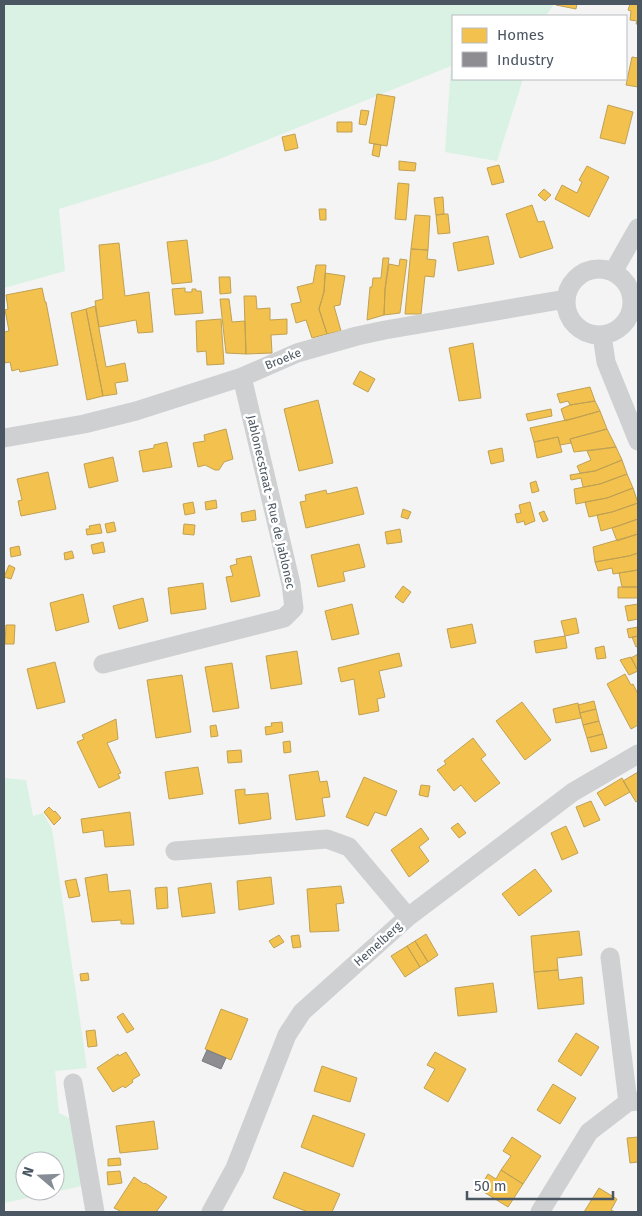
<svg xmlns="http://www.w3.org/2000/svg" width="642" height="1216" font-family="'Fira Sans',sans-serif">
	<rect width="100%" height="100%" fill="#f4f4f4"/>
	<path fill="#d9f2e3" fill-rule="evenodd" d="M 4,4 L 554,4 L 546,16 L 453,16 L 453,79 L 523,79 L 497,161 L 445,152 L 451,66 L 217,160 L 59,209 L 65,271 L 4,288 Z
		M 4,778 L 26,780 L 33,816 L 43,813 L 52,829 L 87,1068 L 55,1071 L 59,1113 L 75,1121 L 82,1186 L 4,1203 ZM 25,1161 L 55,1161 L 55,1191 L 25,1191 Z"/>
	<path fill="#f2c14e" stroke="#c0a154" d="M 556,4 L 577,4 L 576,9 L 556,5 Z
		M 630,4 L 638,4 L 638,24 L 636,24 L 637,21 L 630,20 L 631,11 L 628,10 Z
		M 632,57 L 638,58 L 638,87 L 626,85 Z
		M 377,94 L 395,97 L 387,146 L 369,143 Z
		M 608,105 L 633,112 L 625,144 L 600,138 Z
		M 361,110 L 369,111 L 366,125 L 359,124 Z
		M 337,122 L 352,122 L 352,132 L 337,132 Z
		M 295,134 L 298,148 L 285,151 L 282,137 Z
		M 374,144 L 381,145 L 379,157 L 372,155 Z
		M 399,161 L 416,163 L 415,171 L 399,170 Z
		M 499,165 L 504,182 L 492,185 L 487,168 Z
		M 587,166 L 609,177 L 589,217 L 555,199 L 562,185 L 577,193 L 582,182 L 579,180 Z
		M 398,183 L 409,184 L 406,220 L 395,219 Z
		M 544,189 L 551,195 L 545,201 L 538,195 Z
		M 443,197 L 444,214 L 436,215 L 434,198 Z
		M 532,205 L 538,222 L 544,221 L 553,248 L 520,258 L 506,214 Z
		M 319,209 L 326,209 L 326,220 L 320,220 Z
		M 444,214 L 448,214 L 450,233 L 438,234 L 436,215 Z
		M 415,215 L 430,216 L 428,250 L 411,249 Z
		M 488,236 L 494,264 L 458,271 L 453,243 Z
		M 187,240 L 192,282 L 172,284 L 167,242 Z
		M 119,243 L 125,296 L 149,292 L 153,332 L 138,333 L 136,320 L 99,327 L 95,301 L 103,299 L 99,245 Z
		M 411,249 L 428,250 L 427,259 L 436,260 L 434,277 L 425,276 L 421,314 L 405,314 Z
		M 383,258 L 389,258 L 385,289 L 384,315 L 367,320 L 370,287 L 372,287 L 373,278 L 381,278 Z
		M 400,259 L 407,260 L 400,313 L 384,315 L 385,289 L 389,264 L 399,266 Z
		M 316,265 L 326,265 L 324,292 L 319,309 L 327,334 L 312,338 L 306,320 L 296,323 L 291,304 L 301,302 L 297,287 L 313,283 Z
		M 325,273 L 345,276 L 340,305 L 334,306 L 341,331 L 327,334 L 319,309 L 324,292 Z
		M 219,277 L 230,277 L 231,293 L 220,294 Z
		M 42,288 L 45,302 L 46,302 L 58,365 L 20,372 L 19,369 L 12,371 L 10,362 L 5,363 L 4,357 L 4,332 L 9,331 L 5,310 L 8,309 L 6,295 Z
		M 185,288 L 185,292 L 192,292 L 192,289 L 196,289 L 196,291 L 201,291 L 203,313 L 175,315 L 172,289 Z
		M 244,296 L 256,296 L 257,309 L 270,308 L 270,320 L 287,319 L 287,334 L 271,335 L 272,353 L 246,354 Z
		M 220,299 L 229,299 L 232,322 L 245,321 L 246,354 L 226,353 Z
		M 95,306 L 106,367 L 125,363 L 128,381 L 115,383 L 117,394 L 103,396 L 86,309 Z
		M 86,309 L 103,396 L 87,400 L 71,313 Z
		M 221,319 L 224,364 L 207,365 L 206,351 L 197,352 L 196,321 Z
		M 473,343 L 481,398 L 459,401 L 449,348 Z
		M 360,371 L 375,379 L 368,392 L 353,384 Z
		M 590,387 L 595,401 L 570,405 L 568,401 L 560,403 L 557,394 Z
		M 318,400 L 333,463 L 299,471 L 284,409 Z
		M 595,401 L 600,411 L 565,421 L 561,409 L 570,405 Z
		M 551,409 L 552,416 L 528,421 L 526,414 Z
		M 600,411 L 607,429 L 570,439 L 571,443 L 560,445 L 558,437 L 534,442 L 530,428 L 575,418 Z
		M 226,429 L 233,459 L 224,462 L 219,470 L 215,470 L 205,465 L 198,467 L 193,443 L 205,441 L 204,435 Z
		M 607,429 L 616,447 L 574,452 L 570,439 Z
		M 558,437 L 562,452 L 537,458 L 534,442 Z
		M 167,442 L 172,467 L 143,472 L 139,451 L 154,448 L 154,445 Z
		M 616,447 L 622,460 L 595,471 L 580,473 L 577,466 L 591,460 L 587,451 Z
		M 502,448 L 504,461 L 491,464 L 488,451 Z
		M 113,457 L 118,481 L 89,488 L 84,464 Z
		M 622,460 L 627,474 L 600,484 L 583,487 L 581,478 L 571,480 L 570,475 L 595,471 Z
		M 48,472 L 56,509 L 21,516 L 18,501 L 22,500 L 17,479 Z
		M 627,474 L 633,488 L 607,498 L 576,504 L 574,489 L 600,484 Z
		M 536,481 L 539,491 L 532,493 L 530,483 Z
		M 357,487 L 364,514 L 306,528 L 300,502 L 306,501 L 305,495 L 326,490 L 327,494 Z
		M 633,488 L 638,503 L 612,512 L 589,517 L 585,502 L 607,498 Z
		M 216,500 L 217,508 L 206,510 L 205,502 Z
		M 193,502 L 195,513 L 185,515 L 183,504 Z
		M 530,502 L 535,521 L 525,525 L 524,521 L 517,523 L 515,514 L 521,513 L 519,505 Z
		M 638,503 L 638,519 L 618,526 L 601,531 L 597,515 L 612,512 Z
		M 403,509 L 411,512 L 408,519 L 401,517 Z
		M 255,510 L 256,520 L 242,522 L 241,513 Z
		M 544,511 L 548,520 L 543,522 L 539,513 Z
		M 638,519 L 638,534 L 617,541 L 612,528 Z
		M 114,522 L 116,531 L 107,533 L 105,524 Z
		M 100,524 L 102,533 L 87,535 L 86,529 L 90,529 L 89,526 Z
		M 184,524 L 195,525 L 194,535 L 183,534 Z
		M 400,529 L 402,542 L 387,544 L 385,532 Z
		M 638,534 L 638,553 L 629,556 L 595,562 L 593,547 Z
		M 103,542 L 105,552 L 93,554 L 91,545 Z
		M 359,544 L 365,567 L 343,572 L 345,581 L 318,587 L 311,555 Z
		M 19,546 L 21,555 L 11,557 L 10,548 Z
		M 72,551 L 74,558 L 65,560 L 64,553 Z
		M 638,553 L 638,570 L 613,574 L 612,568 L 598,571 L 595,562 L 629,556 Z
		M 251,556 L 260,596 L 231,602 L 226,577 L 233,576 L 230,566 L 237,564 L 236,559 Z
		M 9,565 L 15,568 L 11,579 L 4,577 Z
		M 638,570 L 638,587 L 622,587 L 619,573 Z
		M 203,583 L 206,609 L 171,614 L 168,588 Z
		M 403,586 L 411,592 L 403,603 L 395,597 Z
		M 618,587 L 638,587 L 638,598 L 618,598 Z
		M 83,594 L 89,622 L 56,631 L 50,603 Z
		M 143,598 L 148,621 L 119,629 L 113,606 Z
		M 352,604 L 359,634 L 332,640 L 325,611 Z
		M 638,604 L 638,619 L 628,621 L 625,606 Z
		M 576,618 L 579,633 L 565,636 L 561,621 Z
		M 472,624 L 476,643 L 451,648 L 447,629 Z
		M 6,625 L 15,625 L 14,644 L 5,644 Z
		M 638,627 L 638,636 L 629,638 L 627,629 Z
		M 565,636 L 567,648 L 536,653 L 534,641 Z
		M 638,636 L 638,646 L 636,647 L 632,637 Z
		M 604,646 L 606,658 L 597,659 L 595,648 Z
		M 297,651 L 302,684 L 271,689 L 266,656 Z
		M 399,653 L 402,666 L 379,671 L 385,697 L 377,699 L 379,711 L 359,715 L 354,679 L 341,682 L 338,668 Z
		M 638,654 L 638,669 L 637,669 L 631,658 Z
		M 631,657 L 638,671 L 629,675 L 620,660 Z
		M 55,662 L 65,702 L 37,709 L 27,669 Z
		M 232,663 L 239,708 L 213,712 L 205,667 Z
		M 625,674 L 631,685 L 633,684 L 638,694 L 638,725 L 631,729 L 607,684 Z
		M 182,675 L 191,732 L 156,738 L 147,680 Z
		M 594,701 L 596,709 L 580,713 L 578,705 Z
		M 522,702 L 551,740 L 525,760 L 496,721 Z
		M 578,703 L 581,718 L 556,723 L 553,709 Z
		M 596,709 L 599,721 L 583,725 L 580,713 Z
		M 116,719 L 118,739 L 107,743 L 121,773 L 118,774 L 120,778 L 99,788 L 77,742 L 84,739 L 82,735 Z
		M 599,721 L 603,734 L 587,738 L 583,725 Z
		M 282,722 L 283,732 L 266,735 L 265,727 L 272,726 L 271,723 Z
		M 216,725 L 218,736 L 211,737 L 210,726 Z
		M 603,734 L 607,748 L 591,752 L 587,738 Z
		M 473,738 L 486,755 L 481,759 L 500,783 L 475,802 L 461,785 L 454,791 L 437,770 L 446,764 L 444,761 Z
		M 290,741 L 291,752 L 284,753 L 283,742 Z
		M 241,750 L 242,762 L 228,763 L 227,751 Z
		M 198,767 L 203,794 L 169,799 L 165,772 Z
		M 318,771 L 320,782 L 327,781 L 330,797 L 322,798 L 325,816 L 296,820 L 289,775 Z
		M 638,772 L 638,801 L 636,802 L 623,781 Z
		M 364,777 L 397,791 L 386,816 L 375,812 L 368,826 L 346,817 Z
		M 622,778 L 630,792 L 605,806 L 597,793 Z
		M 421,785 L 430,786 L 428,797 L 419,795 Z
		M 245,789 L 245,795 L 268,793 L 271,819 L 239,824 L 235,790 Z
		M 591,801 L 600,820 L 584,827 L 576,807 Z
		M 49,807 L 54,812 L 55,811 L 61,818 L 54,825 L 44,812 Z
		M 130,812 L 134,845 L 105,847 L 103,830 L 83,833 L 81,819 Z
		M 458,823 L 466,833 L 459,838 L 451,828 Z
		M 566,826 L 578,853 L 562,860 L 551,833 Z
		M 421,828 L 429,839 L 419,847 L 429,861 L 409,877 L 391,850 Z
		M 535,869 L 552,891 L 519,916 L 502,894 Z
		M 107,874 L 109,892 L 130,890 L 134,924 L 121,924 L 121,920 L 92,922 L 85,878 Z
		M 271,877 L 274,904 L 239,910 L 237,881 Z
		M 76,879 L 80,896 L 69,898 L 65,881 Z
		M 211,883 L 215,913 L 182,917 L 178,888 Z
		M 341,886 L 344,903 L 336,904 L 339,931 L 310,932 L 307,889 Z
		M 167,887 L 168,908 L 157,909 L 155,888 Z
		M 579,931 L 582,955 L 557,958 L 558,970 L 534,972 L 531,936 Z
		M 426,934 L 438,955 L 428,962 L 415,941 Z
		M 279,935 L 284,942 L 274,948 L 269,941 Z
		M 299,935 L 301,947 L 293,948 L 291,936 Z
		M 415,941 L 428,962 L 420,967 L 407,946 Z
		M 407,946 L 420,967 L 405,977 L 391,956 Z
		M 558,970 L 559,980 L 582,977 L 584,1004 L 538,1009 L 534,972 Z
		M 88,973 L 89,980 L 81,981 L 80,974 Z
		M 493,983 L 497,1012 L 458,1016 L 455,988 Z
		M 221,1009 L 248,1019 L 231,1060 L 205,1049 Z
		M 123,1013 L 134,1029 L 127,1033 L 117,1017 Z
		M 95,1030 L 97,1046 L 88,1047 L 86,1031 Z
		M 576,1033 L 599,1047 L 581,1076 L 558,1061 Z
		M 126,1052 L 140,1075 L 132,1080 L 133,1082 L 125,1088 L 123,1086 L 113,1092 L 97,1068 L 118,1054 L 119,1056 Z
		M 435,1052 L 466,1069 L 448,1102 L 424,1088 L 435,1069 L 427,1065 Z
		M 322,1066 L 357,1078 L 350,1102 L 314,1091 Z
		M 553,1084 L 576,1098 L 560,1124 L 537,1110 Z
		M 313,1115 L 365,1134 L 353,1167 L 301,1147 Z
		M 154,1121 L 158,1149 L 120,1153 L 116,1126 Z
		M 512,1137 L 541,1156 L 523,1184 L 501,1170 L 511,1156 L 503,1151 Z
		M 638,1137 L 638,1162 L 630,1163 L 627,1138 Z
		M 120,1158 L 121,1165 L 108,1166 L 108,1159 Z
		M 501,1170 L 523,1184 L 508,1207 L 479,1189 L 488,1174 L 496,1179 Z
		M 120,1171 L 122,1183 L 108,1185 L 107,1172 Z
		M 284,1172 L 340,1194 L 332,1212 L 308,1212 L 273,1198 Z
		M 134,1177 L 144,1184 L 145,1183 L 167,1197 L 156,1212 L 122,1212 L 114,1208 Z
		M 599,1188 L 617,1199 L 611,1210 L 615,1212 L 584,1212 Z"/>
	<path fill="#8d8d92" stroke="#797c83" d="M 207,1050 L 226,1058 L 221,1069 L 202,1061 Z"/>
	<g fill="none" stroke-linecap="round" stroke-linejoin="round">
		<path stroke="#ced0d2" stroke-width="19" d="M566 302a33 33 0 1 1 66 0a33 33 0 1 1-66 0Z
			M 613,272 L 638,228
			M 602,335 L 606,362 L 638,441
			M 4,438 L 84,424 L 136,411 L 242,377 L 297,353 L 357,336 L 385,330 L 566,299
			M 103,664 L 284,618 L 294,608 L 291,584 L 242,377
			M 175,851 L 327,839 L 349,847 L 408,917
			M 610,957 L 628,1102
			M 73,1083 L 95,1212
			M 211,1212 L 235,1168 L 287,1035 L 302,1012 L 408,917 L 573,792 L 638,754
			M 540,1212 L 589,1132 L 628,1102 L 638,1101"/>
	</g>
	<g text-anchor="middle" stroke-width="5" stroke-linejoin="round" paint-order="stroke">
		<g font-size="12" fill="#4a5661" stroke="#fff">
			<text transform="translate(283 359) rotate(-22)" y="4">Broeke</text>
			<text transform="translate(271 502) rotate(77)" y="4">Jablonecstraat - Rue de Jablonec</text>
			<text transform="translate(378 944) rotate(-42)" y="4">Hemelberg</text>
		</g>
	</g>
	<rect width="642" height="1216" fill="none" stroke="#4a5661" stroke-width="10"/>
	<rect x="452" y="15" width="175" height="65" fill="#ffffff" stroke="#b7bbc0"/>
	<rect x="462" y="28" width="25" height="15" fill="#f2c14e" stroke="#b7bbc0"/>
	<text x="497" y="40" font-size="15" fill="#4a5661">Homes</text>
	<rect x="462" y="52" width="25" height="15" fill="#8d8d92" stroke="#b7bbc0"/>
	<text x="497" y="65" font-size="15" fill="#4a5661">Industry</text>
	<g transform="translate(40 1176) rotate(289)"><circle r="24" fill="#ffffff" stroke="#b7bbc0"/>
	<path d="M0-4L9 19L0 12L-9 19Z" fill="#868d94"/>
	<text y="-8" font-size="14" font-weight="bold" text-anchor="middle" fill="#4a5661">N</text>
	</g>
	<path d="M467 1191v8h146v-8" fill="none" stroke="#4a5661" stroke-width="2.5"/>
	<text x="474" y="1191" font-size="15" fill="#4a5661" stroke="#ffffff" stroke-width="4" paint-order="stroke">50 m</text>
</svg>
